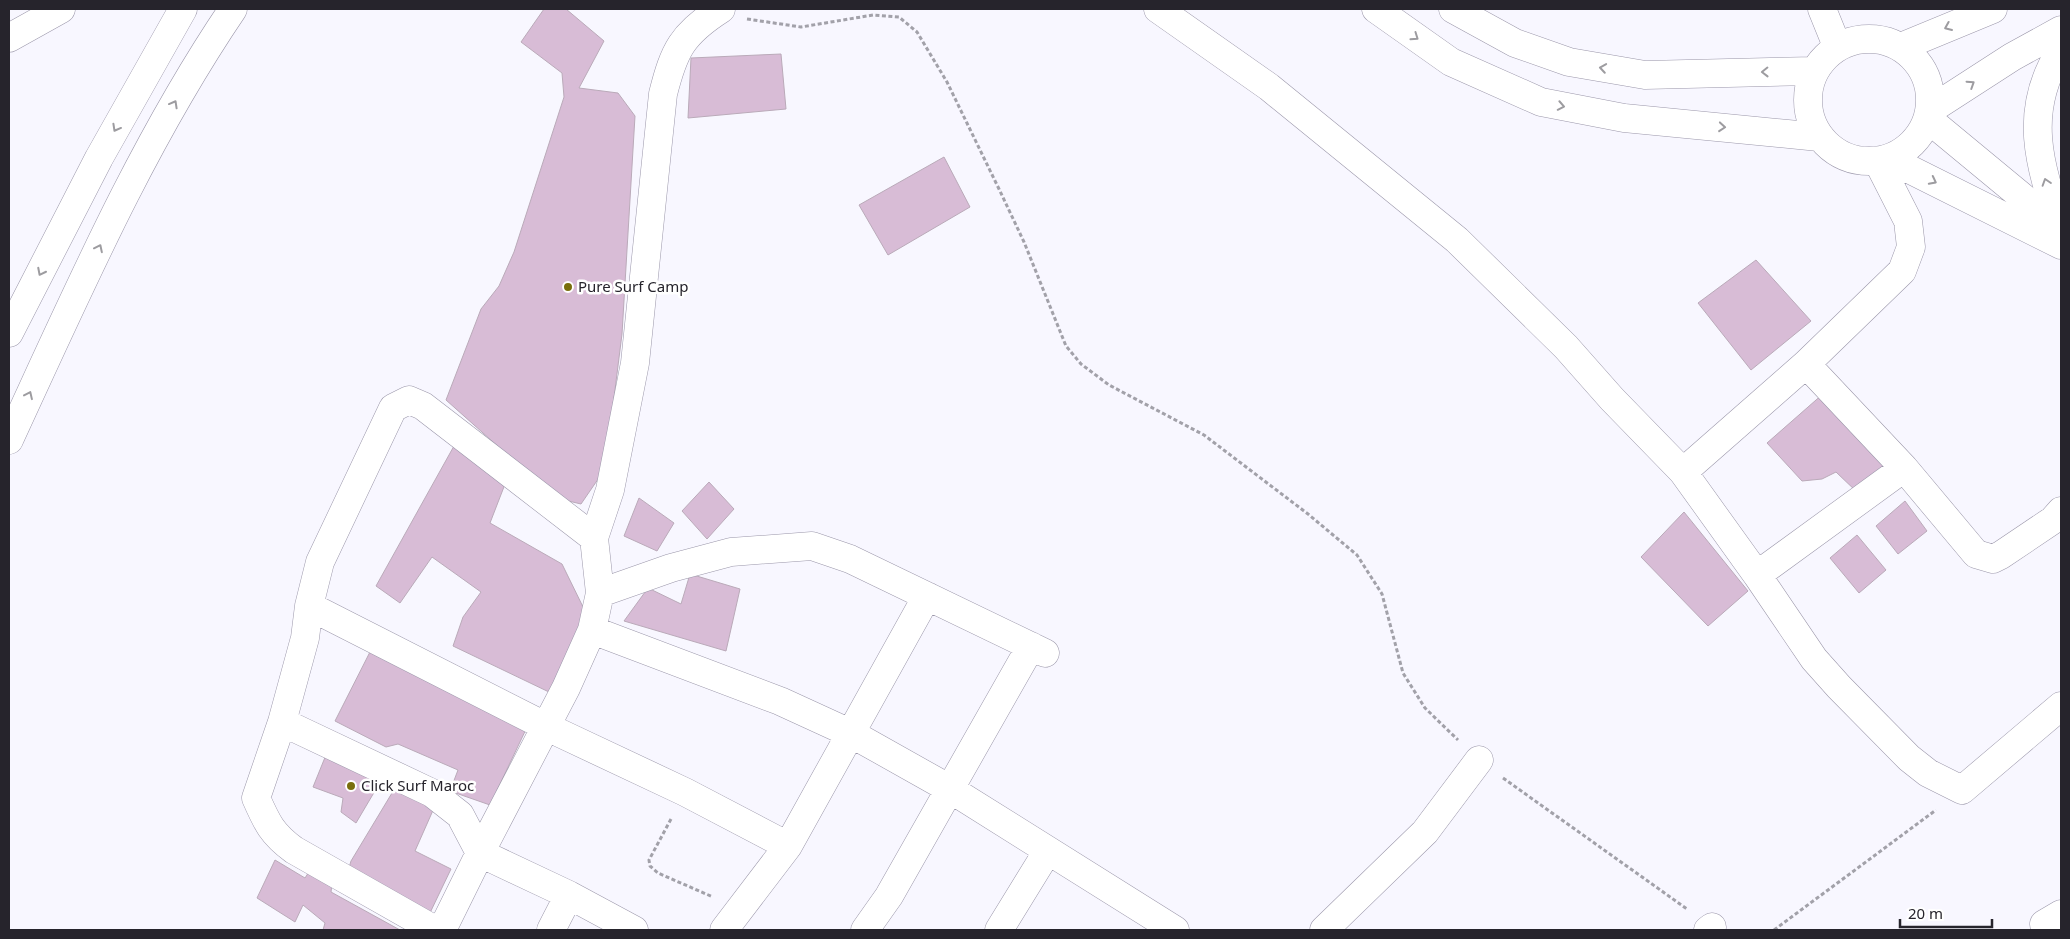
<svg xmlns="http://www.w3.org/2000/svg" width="2070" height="939" font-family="'Noto Sans',sans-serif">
	<rect width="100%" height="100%" fill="#f8f7ff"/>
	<path fill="#d8bcd6" stroke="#baaab9" d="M 544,9 L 566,9 L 604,41 L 579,88 L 618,93 L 635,116 L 622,334 L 605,469 L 581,504 L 556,498 L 446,400 L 481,309 L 499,286 L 514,252 L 564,97 L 562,73 L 521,42 Z
		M 781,54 L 786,109 L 688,118 L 691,58 Z
		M 944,157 L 970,207 L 888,255 L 859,205 Z
		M 1756,260 L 1811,321 L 1751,370 L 1698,303 Z
		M 1824,393 L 1885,464 L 1858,493 L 1836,472 L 1822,479 L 1802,481 L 1767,443 Z
		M 459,437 L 507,479 L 490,523 L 562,564 L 586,613 L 549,692 L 453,646 L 463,617 L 481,592 L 432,557 L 400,603 L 376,586 Z
		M 709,482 L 734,509 L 707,539 L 682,511 Z
		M 639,498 L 674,523 L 657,551 L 624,536 Z
		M 1905,501 L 1927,531 L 1898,554 L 1876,526 Z
		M 1684,512 L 1748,591 L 1708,626 L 1641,557 Z
		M 1857,535 L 1886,570 L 1859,593 L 1830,558 Z
		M 690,574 L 740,589 L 726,651 L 624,621 L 648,588 L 681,604 Z
		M 373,646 L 529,723 L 490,805 L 450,791 L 458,770 L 398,744 L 386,747 L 335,721 Z
		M 328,750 L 382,779 L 356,823 L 341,812 L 343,798 L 313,787 Z
		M 398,783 L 438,799 L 415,851 L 451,869 L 428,917 L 348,871 L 351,861 Z
		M 275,860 L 305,878 L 314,864 L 333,876 L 331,892 L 400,930 L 323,930 L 325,923 L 303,905 L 295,922 L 257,898 Z"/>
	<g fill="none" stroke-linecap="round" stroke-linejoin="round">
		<defs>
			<path id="minor" d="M 1158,9 L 1269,87 L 1457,240 L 1566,347 L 1612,399 L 1683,472 L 1806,364 L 1902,271 L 1911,247 L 1908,221 L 1878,162
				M 1822,9 L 1837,46
				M 9,38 L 61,9
				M 1928,119 L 2061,229
				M 1889,159 L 2061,245
				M 1806,364 L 1904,468 L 1976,554 L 1993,559 L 2001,555 L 2053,520 L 2061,511
				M 1904,468 L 1757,575 L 1814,659 L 1839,687 L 1909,758 L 1928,773 L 1962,790 L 2061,706
				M 1683,472 L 1757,575
				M 600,593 L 671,568 L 731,552 L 812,546 L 850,559 L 1045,653
				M 309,606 L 547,727 L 685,792 L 788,846
				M 592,630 L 780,701 L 852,734 L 950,789 L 1175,930
				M 282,722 L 432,793 L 460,815 L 480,853 L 569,895 L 551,930
				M 569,895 L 634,930
				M 2044,924 L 2061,914
				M 435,930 L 294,850 C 272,834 267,823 256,798 L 282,722 L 305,638 L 309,606 L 320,562 L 393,408 L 409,400 L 423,406 L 594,538
				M 442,930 L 480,853 L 566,688 L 592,630 L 600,593 L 594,538 L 610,490 L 635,363 L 663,94 C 674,50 682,34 721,9
				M 724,930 L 788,846 L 927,596
				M 865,930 L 889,896 L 1031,646
				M 999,930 L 1047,852
				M 1324,930 L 1425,832 L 1479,760
				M 1708,930 L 1712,927"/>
			<path id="highway" d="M 1376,9 L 1451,62 L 1541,102 L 1624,118 L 1819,137
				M 1453,9 L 1515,43 L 1569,62 L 1645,75 L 1814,71
				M1808 100a61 61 0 1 1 122 0a61 61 0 1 1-122 0Z
				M 1901,47 L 1993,9
				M 2061,50 C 2022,111 2039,165 2061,228
				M 1930,110 L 2012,57 L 2061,30
				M 9,333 L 99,158 L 183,9
				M 9,440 C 77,293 142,143 233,9"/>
		</defs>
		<use href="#minor" stroke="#9b97aa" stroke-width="29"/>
		<use href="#highway" stroke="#9b97aa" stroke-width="29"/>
		<path stroke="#a2a1a9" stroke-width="3" stroke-dasharray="4 2.5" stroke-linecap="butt" d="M 747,19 L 801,27 L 873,15 L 899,17 L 917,32 L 947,82 L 999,189 L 1024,242 L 1066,346 L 1081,364 L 1109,385 L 1204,435 L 1308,514 L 1357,555 L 1382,594 L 1403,673 L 1425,708 L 1458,740
			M 1503,778 L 1687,909
			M 671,819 L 649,860 L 650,866 L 658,873 L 713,897
			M 1774,930 L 1936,810"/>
		<use href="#minor" stroke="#fff" stroke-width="28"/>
		<use href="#highway" stroke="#fff" stroke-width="28"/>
	</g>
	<defs><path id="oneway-chevron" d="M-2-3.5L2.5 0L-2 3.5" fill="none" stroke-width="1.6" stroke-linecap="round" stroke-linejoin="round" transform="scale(1.25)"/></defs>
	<g stroke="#9d9ca0">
		<use href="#oneway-chevron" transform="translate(1948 27) rotate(157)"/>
		<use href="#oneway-chevron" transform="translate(1415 37) rotate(35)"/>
		<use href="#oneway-chevron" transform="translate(1603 68) rotate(-171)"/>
		<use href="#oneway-chevron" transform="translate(1765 72) rotate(179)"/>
		<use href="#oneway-chevron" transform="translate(1971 84) rotate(-33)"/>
		<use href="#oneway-chevron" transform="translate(174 104) rotate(-61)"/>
		<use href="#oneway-chevron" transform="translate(1561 106) rotate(11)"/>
		<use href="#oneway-chevron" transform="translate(1722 127) rotate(5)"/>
		<use href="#oneway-chevron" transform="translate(116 128) rotate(119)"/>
		<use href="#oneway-chevron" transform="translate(1933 181) rotate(27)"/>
		<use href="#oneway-chevron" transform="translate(2046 182) rotate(-108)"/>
		<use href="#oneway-chevron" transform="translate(99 248) rotate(-64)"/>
		<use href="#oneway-chevron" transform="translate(41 272) rotate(117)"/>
		<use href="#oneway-chevron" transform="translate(29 395) rotate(-65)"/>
	</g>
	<g fill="#796e0c" stroke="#fff" stroke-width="2">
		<circle cx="568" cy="287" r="5"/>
		<circle cx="351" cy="786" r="5"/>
	</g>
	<g text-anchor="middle" stroke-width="5" stroke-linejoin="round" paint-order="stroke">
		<g font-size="15" fill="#26242c" stroke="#fff" text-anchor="start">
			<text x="578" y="292">Pure Surf Camp</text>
			<text x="361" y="791">Click Surf Maroc</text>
		</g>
	</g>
	<rect width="2070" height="939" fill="none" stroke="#26242c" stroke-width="20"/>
	<path d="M1900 919v8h92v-8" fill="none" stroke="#26242c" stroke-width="2.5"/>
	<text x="1908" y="919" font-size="15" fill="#26242c" stroke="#ffffff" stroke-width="4" paint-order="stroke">20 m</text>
</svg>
